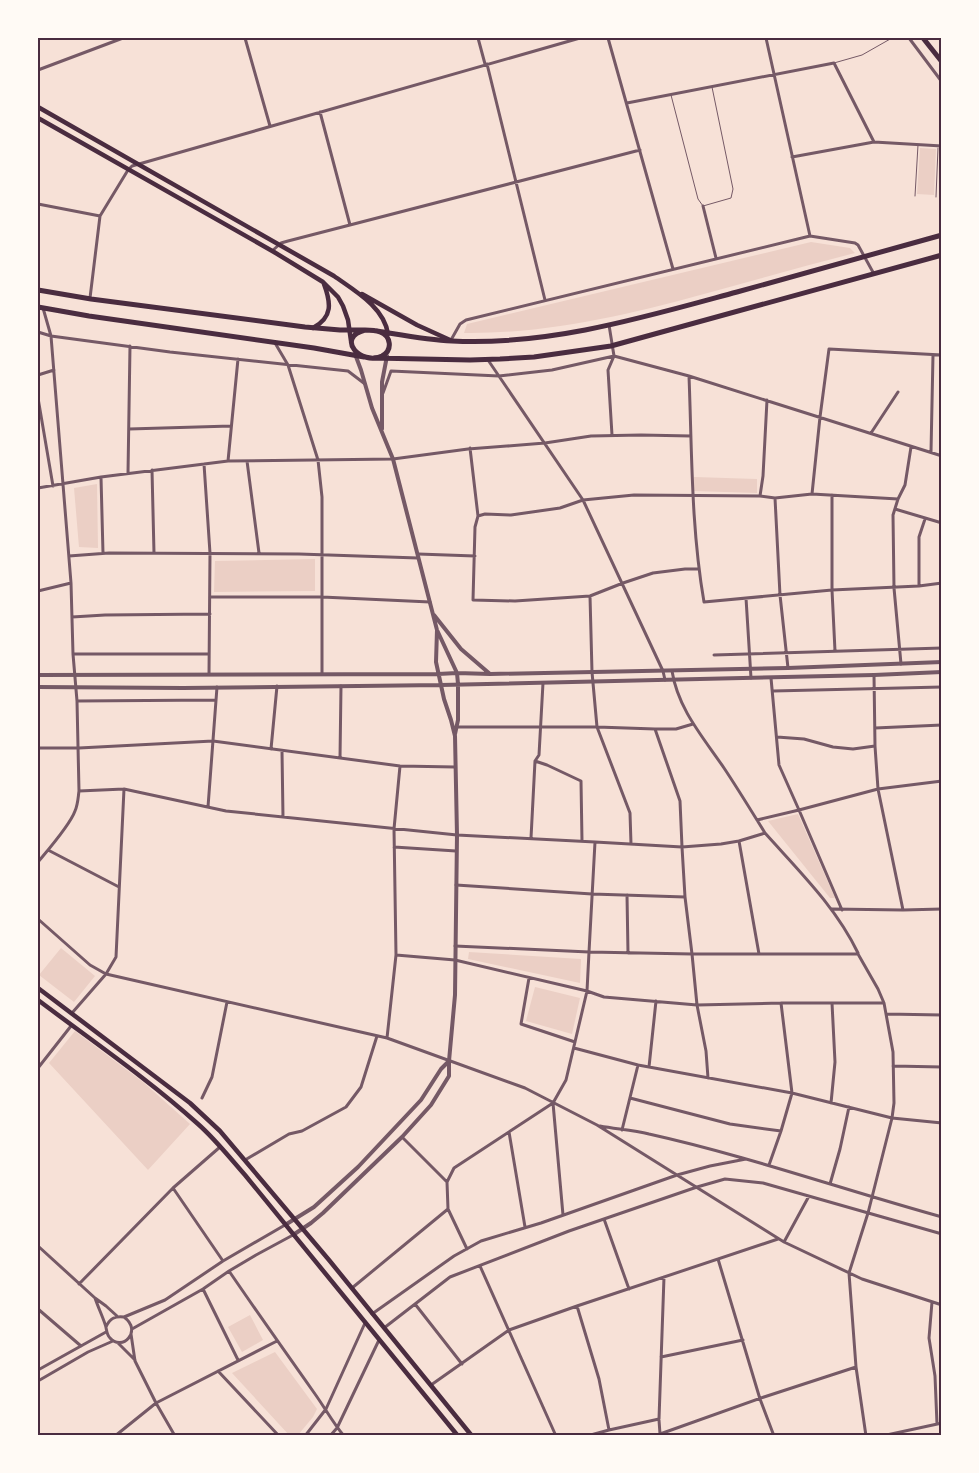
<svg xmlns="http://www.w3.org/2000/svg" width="979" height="1473" font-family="'Nunito Sans',sans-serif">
	<rect width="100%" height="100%" fill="#f7e1d7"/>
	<path fill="#ebcfc5" d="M 920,148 L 936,149 L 934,195 L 917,194 Z
		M 811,242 L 850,248 L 855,253 C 808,265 762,278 715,291 C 632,314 550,334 464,333 L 467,324 Z
		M 694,477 L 757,479 L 757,493 L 693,491 Z
		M 97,484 L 98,548 L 79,547 L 74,488 Z
		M 315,559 L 315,591 L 214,592 L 215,561 Z
		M 798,814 L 835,898 L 830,898 L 768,821 Z
		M 61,948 L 95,976 L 74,1002 L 39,975 Z
		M 469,952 L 581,959 L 580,983 L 468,959 Z
		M 535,987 L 580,998 L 572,1034 L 526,1021 Z
		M 75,1031 L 143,1082 L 190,1124 L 148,1170 L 49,1063 Z
		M 250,1315 L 263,1340 L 242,1352 L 228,1327 Z
		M 275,1352 L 317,1409 L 313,1417 L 298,1435 L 289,1435 L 232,1373 Z"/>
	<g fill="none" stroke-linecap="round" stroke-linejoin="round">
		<path stroke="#755966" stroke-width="1" d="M 834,63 L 862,55 L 892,38
			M 671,95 L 698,199 L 703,206 L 731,198 L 733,189 L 712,87
			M 915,196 L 918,145
			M 936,197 L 938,148"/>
		<path stroke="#755966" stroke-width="3" d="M 245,38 L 270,126
			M 478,38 L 485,64
			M 608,38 L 673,269
			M 766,38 L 810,236
			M 909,38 L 942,82
			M 487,64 L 545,300
			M 38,70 L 123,38
			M 627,103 L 834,63 L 874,142
			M 320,112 L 350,225
			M 792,157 L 874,142 L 942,146
			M 38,204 L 100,216
			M 703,206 L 716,258
			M 272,251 L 281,243 L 288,241 L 640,150
			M 90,298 L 100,216 L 128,170 L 132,166 L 580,38
			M 609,325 L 614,356 L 689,376 C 692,452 691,527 704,602 L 832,590 L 919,586 L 942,583
			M 38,332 L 51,336 L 170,352 L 348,371 L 365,384
			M 451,340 L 460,324 L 466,320 L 810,236 L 855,243 L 858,245 L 874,274
			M 275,343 L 288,365 L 318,460 L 322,497 L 322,674
			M 488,360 L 583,500 L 663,671 L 665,680
			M 38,375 L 54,370
			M 689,376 L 942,456
			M 383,393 L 391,371 L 499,376 L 552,370 L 614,356
			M 38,398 L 53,486
			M 129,429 L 231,426
			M 871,433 L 898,392
			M 612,435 L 608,370 L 614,356
			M 470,448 L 478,516 L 475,527 L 473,600 L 515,601 L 590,596 L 623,583 L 653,573 L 685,569 L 698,569
			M 931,452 L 933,355
			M 228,461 L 238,359
			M 247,461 L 259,553
			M 204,464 L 210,553 L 209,674
			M 152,470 L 154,553
			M 128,473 L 130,346
			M 101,477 L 103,553
			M 38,488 L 101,477 L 228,461 L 393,459 L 468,449 L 545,443 L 591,436 L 641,435 L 691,436
			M 812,494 L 820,417 L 829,349 L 942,355
			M 832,495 L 832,590 L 835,651
			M 760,496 L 763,476 L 767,400
			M 775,498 L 780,595 L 788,668
			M 895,509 L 942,523
			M 478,516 L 485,514 L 511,515 L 560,508 L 583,500 L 634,495 L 760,496 L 775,498 L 812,494 L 898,499
			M 418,554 L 475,556
			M 69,556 L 109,553 L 299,554 L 418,558
			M 919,586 L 919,537 L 925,519
			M 38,591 L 71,583
			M 210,597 L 322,597 L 430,602
			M 746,598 L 751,678
			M 72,617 L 105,615 L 210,614
			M 73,654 L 209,654
			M 714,655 L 942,648
			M 901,664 L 894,588 L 893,515 L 898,499 L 905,485 L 911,447
			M 672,671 C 678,709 703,737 724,768 C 738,789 752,812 765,833
			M 773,691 L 942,687
			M 77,701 L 216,700
			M 457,727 L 597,727 L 592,672 L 590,596
			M 875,728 L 942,725
			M 655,729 L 676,729 L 693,724
			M 777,737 L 804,739 L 833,747 L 853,749 L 875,746
			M 38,748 L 79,748 L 213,741 L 400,766 L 455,767
			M 271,749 L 277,686
			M 282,751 L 283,817
			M 340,758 L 341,686
			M 535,761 L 547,765 L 581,781 L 582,841
			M 124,789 L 226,811 L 457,835 L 595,842 L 589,952 L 692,954 L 697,1005 L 781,1003
			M 79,791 L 124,789 L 116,957 L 106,974 L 387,1038 L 525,1088 L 597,1125 L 784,1242 L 862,1279 L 942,1305
			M 208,807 L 217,687
			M 757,820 L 799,810 L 779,765 L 771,678
			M 531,838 L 535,761 L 539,755 L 543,683
			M 595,842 L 682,847 L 685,897
			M 631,844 L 630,813 L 597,727 L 655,729 L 680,801 L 682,847 L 721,844 L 739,841
			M 394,847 L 456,851
			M 48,850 L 119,887
			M 38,862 C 48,850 70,825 75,811 C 78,804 78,798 79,791 L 77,701 L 73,654 L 71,583 L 51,336 L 43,308
			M 456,885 L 592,894 L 685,897 L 692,954 L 858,954 L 878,989 L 884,1003
			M 627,895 L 628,953
			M 832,909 L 903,910 L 942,909
			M 842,910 L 799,810 L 878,789 L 875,746 L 874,675
			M 903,910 L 878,789 L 942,781
			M 38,919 L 90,965 L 106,974 L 72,1013
			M 455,946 L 589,952 L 587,991 L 604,997 L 697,1005 L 706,1051 L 708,1078
			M 759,954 L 739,841 L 765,833 C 799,871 836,907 858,953
			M 396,955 L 455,960 L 587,991 L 566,1080 L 553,1103
			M 529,978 L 521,1024 L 575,1042
			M 781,1003 L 884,1003 L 893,1052 L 894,1103 L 892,1118 L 792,1093 Z
			M 886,1014 L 942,1015
			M 387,1038 L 396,955 L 394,829 L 400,766
			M 574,1048 L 638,1065 L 622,1130
			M 638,1065 L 792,1093 L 781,1131
			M 893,1066 L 942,1067
			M 649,1067 L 656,1001
			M 38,1068 L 71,1026
			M 202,1098 L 212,1077 L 227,1002
			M 630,1098 L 730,1124 L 781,1131 L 769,1165
			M 831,1103 L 835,1062 L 832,1003
			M 600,1126 C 616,1129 633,1130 649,1134 C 748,1156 844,1190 942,1217
			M 509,1132 L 525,1227
			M 402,1137 L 447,1182
			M 245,1160 L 289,1134 L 302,1131 L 346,1107 L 361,1087 L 377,1036
			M 830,1184 L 840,1149 L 849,1107
			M 173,1188 L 223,1261
			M 448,1209 L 447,1182 L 454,1168 L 553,1103 L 563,1215
			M 604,1219 L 629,1289
			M 784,1242 L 809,1196
			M 38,1246 L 95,1298 L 106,1306 L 117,1316
			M 718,1259 L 760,1399 L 774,1436
			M 480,1266 L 556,1436
			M 229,1271 C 257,1312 286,1353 315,1394 C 325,1408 333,1423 344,1436
			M 79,1284 L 173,1188 L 220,1147
			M 352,1288 L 448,1209 L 467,1249
			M 203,1289 L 238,1360
			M 95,1298 C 98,1307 102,1315 105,1324 C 107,1329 106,1334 110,1338 C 122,1352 143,1331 124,1317 C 115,1316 110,1318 106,1327
			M 932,1302 L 929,1338 L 935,1376 L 937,1424
			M 415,1304 L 462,1364
			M 577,1306 L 599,1379 L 609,1430 L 659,1419 L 664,1277
			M 38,1309 L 81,1346
			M 372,1314 L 454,1256 L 481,1241 L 541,1223 L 677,1175 L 710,1166 L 746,1159
			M 124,1317 L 165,1300 L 223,1261 L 285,1225
			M 384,1328 L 450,1277 L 569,1231 L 697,1187 L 725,1179 L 763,1183 L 942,1234
			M 132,1329 L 203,1289 L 229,1271 L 256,1255 L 293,1235
			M 131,1334 L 135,1361 L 156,1403 L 175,1436
			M 118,1343 L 135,1360
			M 661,1357 L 743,1340
			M 856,1367 L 866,1436
			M 38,1370 L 106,1332
			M 218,1371 L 279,1436
			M 38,1381 L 88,1352 L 113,1341
			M 431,1385 L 509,1330 L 577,1306 L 778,1239
			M 115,1436 L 156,1403 L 277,1341
			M 305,1436 L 326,1409 L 365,1323
			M 330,1436 L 337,1428 L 379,1340
			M 587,1436 L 609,1430
			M 655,1436 L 660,1434 L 659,1420
			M 660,1436 L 660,1434 L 764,1397 L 856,1367 L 849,1273 L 868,1213 L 892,1118 L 942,1123
			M 882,1436 L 942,1423"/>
		<path stroke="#755966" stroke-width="4" d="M 355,354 L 361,370 L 372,408 L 393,459 L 437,630 L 457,673 L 458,684 L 458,720 L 455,734
			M 382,429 L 382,382 L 387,356
			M 434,615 L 461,649 L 490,674
			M 437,630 L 436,662 L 444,699 L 451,720 L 455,736 L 457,835 L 455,995 L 449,1061
			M 38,675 L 438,674 L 457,673 L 490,674 L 788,668 L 942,662
			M 38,687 L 183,688 L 441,685 L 874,675 L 942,672
			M 285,1225 L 314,1207 L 358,1167 L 421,1100 L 441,1069 L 449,1061 L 449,1076 L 431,1105 L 402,1137 L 323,1213 L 311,1223 L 293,1235"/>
		<path stroke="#4a2c40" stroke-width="4.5" d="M 38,107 L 334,276 C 355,291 384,307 388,334
			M 38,118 L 274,252 L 323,282 L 338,297 L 343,306 L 348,320 L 351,341
			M 362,294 L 417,325 L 450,340
			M 313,328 C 333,317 331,303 324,284
			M 38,988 L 190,1103 L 220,1131 L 329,1260 L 472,1436
			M 38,1000 C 91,1040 148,1079 198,1124 C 215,1139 230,1158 245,1175 L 458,1436"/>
		<path stroke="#4a2c40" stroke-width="5" d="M 38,290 L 91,299 L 305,327 L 340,330 L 365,330
			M 38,307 L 89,316 L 314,348 L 364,357
			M 365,330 C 370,330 375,330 380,332 C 391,336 393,350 382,356 C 361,366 335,338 365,330 Z
			M 377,331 C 402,335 427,340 452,341 C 549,346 645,317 737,292 C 805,273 873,254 942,235
			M 374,358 L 470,360 L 500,359 L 534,357 L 611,346 L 942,255"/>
		<path stroke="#4a2c40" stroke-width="5" d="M 923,38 L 942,62"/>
	</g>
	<rect width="979" height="1473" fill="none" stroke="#fffaf5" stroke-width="78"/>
	<rect x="39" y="39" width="901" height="1395" fill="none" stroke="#4a2c40" stroke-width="2"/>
</svg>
